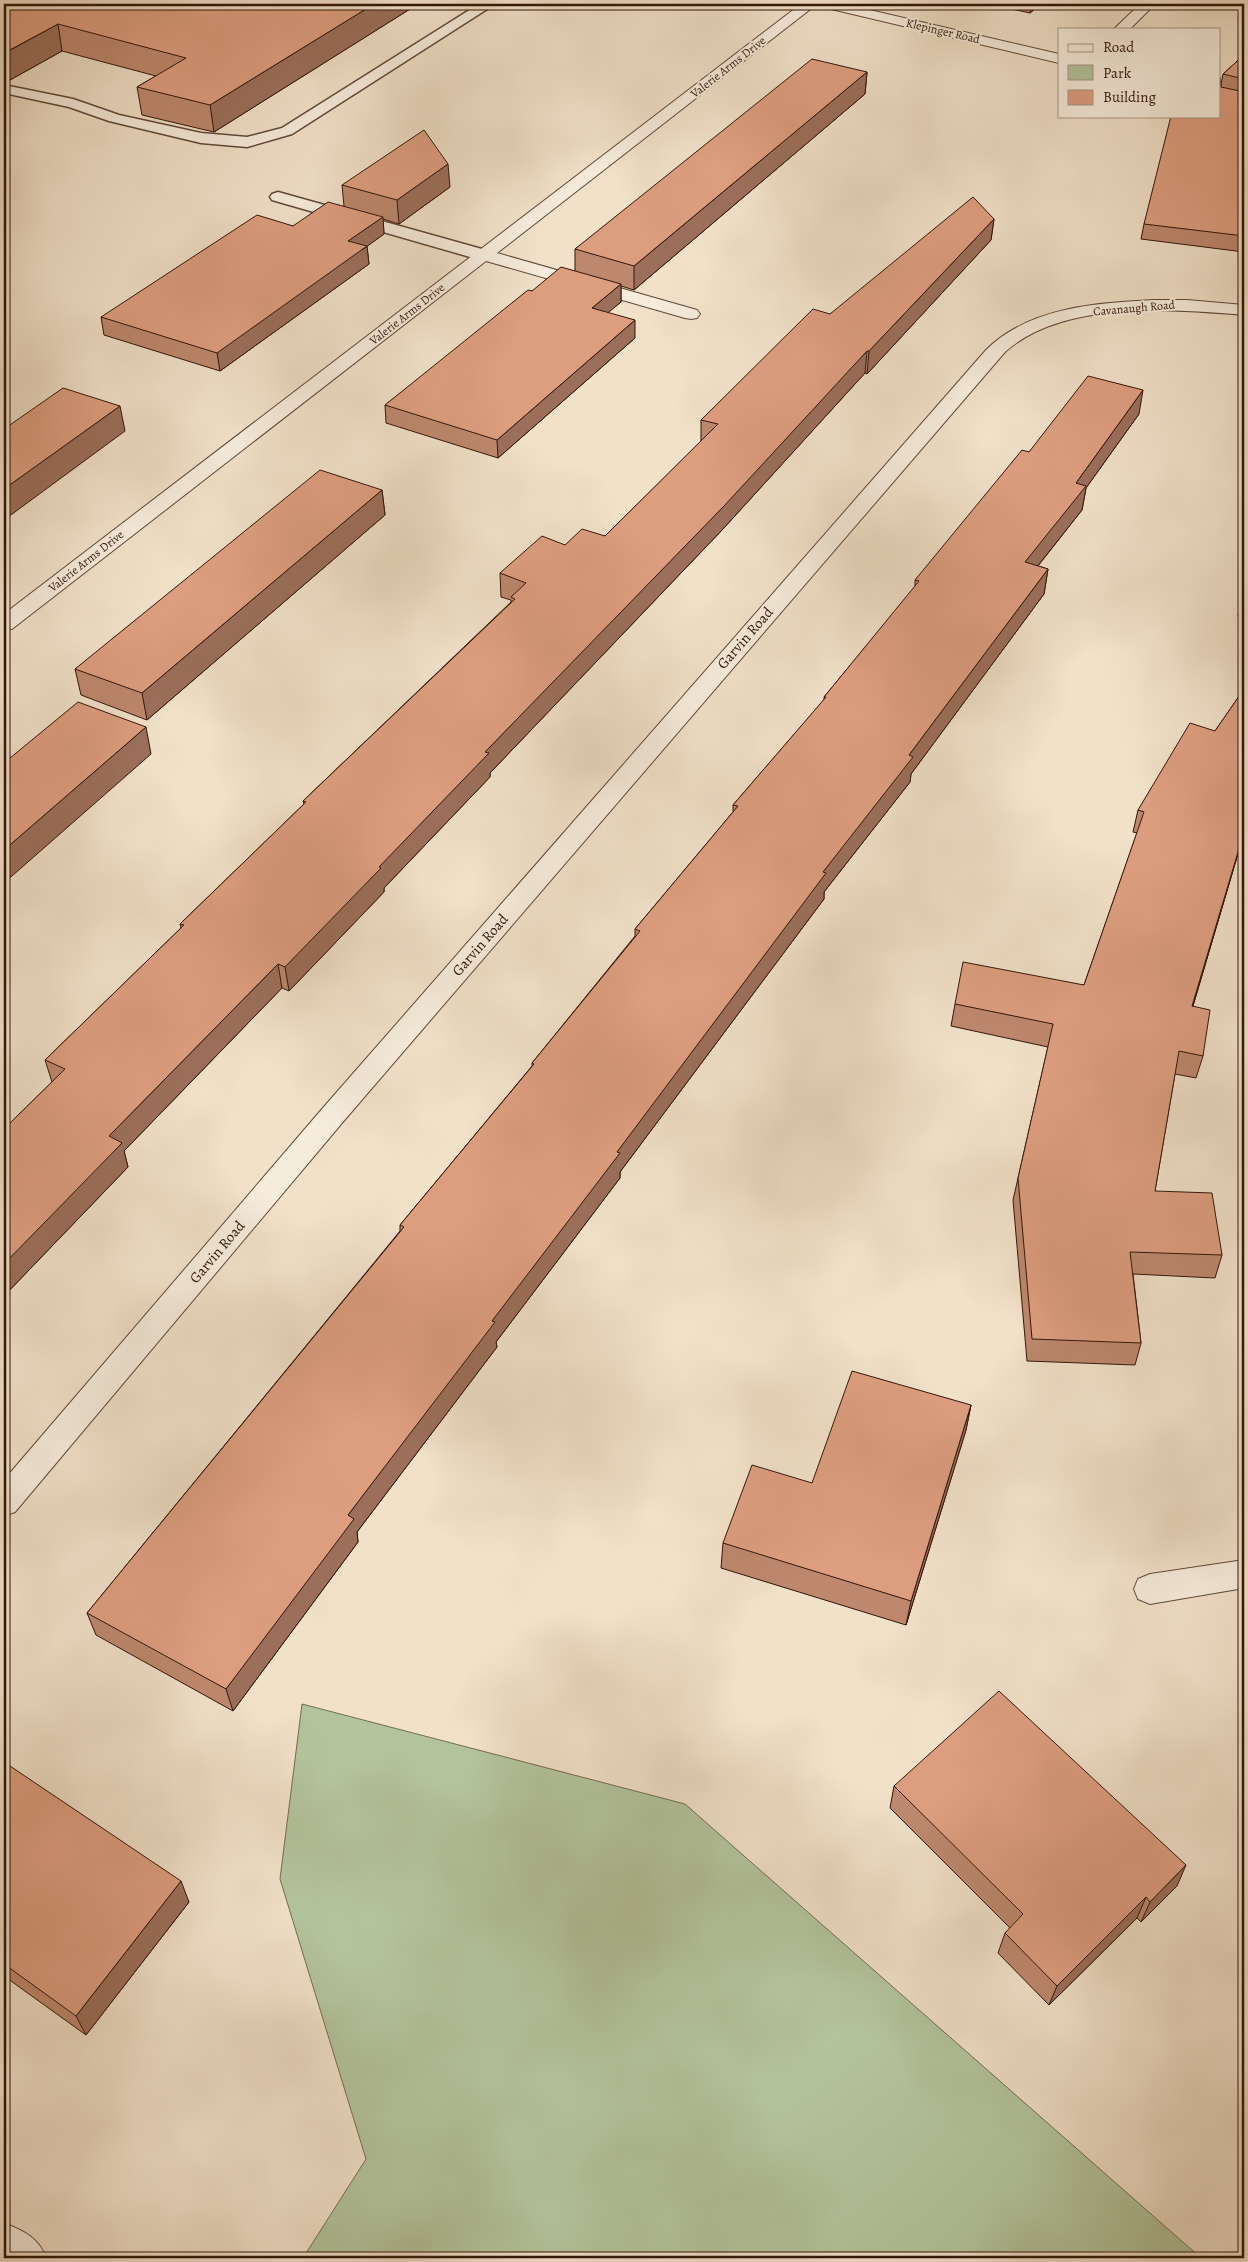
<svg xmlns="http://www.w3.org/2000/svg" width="1248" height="2262" font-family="Alegreya,serif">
	<rect width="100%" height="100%" fill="#f1e1c9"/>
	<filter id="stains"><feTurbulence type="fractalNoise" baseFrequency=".004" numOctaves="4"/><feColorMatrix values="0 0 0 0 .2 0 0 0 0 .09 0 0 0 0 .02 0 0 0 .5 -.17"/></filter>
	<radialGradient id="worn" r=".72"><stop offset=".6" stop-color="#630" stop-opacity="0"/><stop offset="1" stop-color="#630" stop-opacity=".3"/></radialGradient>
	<path fill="#b3c49c" stroke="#726c53" d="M 302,1704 L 685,1804 L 1201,2258 L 303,2258 L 366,2159 L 280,1879 Z"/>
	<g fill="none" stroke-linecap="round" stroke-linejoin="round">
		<defs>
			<path id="service" d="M 479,4 L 495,4 L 292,134 L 247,147 L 201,143 L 109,121 L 69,107 L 4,93 L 4,85 L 73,99 L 119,115 L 201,133 L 247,137 L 282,128 Z
				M 278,192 L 489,251 L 491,255 L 489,259 L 477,259 L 272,200 L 270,197 L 272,194 Z"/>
			<path id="minor" d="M 801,4 L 817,4 L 497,253 L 697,310 L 700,314 L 697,318 L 691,319 L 685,318 L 486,261 L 12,629 L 4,630 L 4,614 Z
				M 1140,4 L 1155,4 L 1130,29 L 1114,29 Z
				M 1154,300 L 1187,300 L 1244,305 L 1244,315 C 1172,309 1063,300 1005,352 L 342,1123 L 15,1512 L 4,1516 L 4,1480 L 322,1109 L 986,350 C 1029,307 1097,303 1154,300 Z
				M 1244,1560 L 1244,1588 L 1150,1604 L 1138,1599 L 1134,1589 L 1138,1579 L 1150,1574 Z
				M 4,2223 C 24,2231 39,2238 46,2258 L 4,2258 Z"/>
			<path id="tertiary" d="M 820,4 L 844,4 L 1059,54 L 1059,63 L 827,8 Z"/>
		</defs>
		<use href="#service" stroke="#62483a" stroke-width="3"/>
		<use href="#minor" stroke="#62483a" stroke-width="2"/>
		<use href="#tertiary" stroke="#62483a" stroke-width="2"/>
		<use href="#service" fill="#f6ecdc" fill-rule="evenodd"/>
		<use href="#minor" fill="#f6ecdc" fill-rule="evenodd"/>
		<use href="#tertiary" fill="#f6ecdc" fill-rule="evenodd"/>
	</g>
	<path fill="#be886e" stroke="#32150a" d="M 4,4 L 418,4 L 214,132 L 142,115 L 137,87 L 156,76 L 62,51 L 10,80 L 4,78 Z
		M 989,4 L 1041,4 L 1030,13 Z
		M 1244,55 L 1244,252 L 1141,239 L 1144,224 L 1219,116 L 1221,84 L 1223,74 Z
		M 867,72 L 865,94 L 634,290 L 621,286 L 621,302 L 608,312 L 635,338 L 498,458 L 386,423 L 385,405 L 532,291 L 575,271 L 575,249 Z
		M 342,185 L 450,187 L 399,224 L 383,219 L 384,234 L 367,246 L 369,264 L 220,371 L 104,335 L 101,317 L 293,226 L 344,206 Z
		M 994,219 L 991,240 L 867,374 L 865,373 L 723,529 L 490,773 L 490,777 L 384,888 L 384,892 L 289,991 L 282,988 L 124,1151 L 128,1167 L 4,1296 L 4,1129 L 52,1082 L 45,1060 L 181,928 L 180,924 L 304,804 L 303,801 L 511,602 L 511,600 L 501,597 L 500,573 L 565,545 L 605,536 L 701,442 L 701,420 L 830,314 Z
		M 1139,414 L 1086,488 L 1082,510 L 1038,566 L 1048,569 L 1044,594 L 911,774 L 910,782 L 824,892 L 824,899 L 620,1172 L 620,1178 L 496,1342 L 497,1347 L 357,1532 L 358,1542 L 233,1711 L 96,1635 L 87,1613 L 400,1231 L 400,1225 L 532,1066 L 532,1063 L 635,936 L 635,929 L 733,812 L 733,805 L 824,700 L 824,697 L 915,587 L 915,580 L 1029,452 Z
		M 382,490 L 385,515 L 147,720 L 81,695 L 75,669 Z
		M 1244,592 L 1244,618 L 1238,616 L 1243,593 Z
		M 1244,689 L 1244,843 L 1237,857 L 1193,1006 L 1203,1056 L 1196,1078 L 1175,1074 L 1155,1191 L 1222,1255 L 1215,1278 L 1133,1274 L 1141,1343 L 1135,1365 L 1027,1361 L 1013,1200 L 1048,1047 L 951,1026 L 955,1004 L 1084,985 L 1137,833 L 1133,832 L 1138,810 L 1215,731 Z
		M 971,1405 L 966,1430 L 906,1625 L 721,1568 L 723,1543 L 812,1483 Z
		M 4,1768 L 189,1902 L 86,2035 L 4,1976 Z
		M 894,1786 L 1177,1886 L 1141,1922 L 1137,1918 L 1049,2005 L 998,1953 L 1005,1933 L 1010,1928 L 890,1808 Z"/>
	<path fill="#9b6f5a" stroke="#32150a" d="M 374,4 L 418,4 L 214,132 L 210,105 Z
		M 1031,4 L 1041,4 L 1030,13 Z
		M 58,24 L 62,51 L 10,80 L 5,53 Z
		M 867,72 L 865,94 L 634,290 L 634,266 Z
		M 448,164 L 450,187 L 399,224 L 397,200 Z
		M 383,217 L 384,234 L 362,250 L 367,246 L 369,264 L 220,371 L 217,353 L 348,241 Z
		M 994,219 L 991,240 L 867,374 L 869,351 Z
		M 621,284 L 621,302 L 592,326 L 592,308 Z
		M 635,320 L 635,338 L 498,458 L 497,440 Z
		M 867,351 L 865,373 L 723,529 L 490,773 L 490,777 L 384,888 L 384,892 L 289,991 L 285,967 L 485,752 Z
		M 1143,390 L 1139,414 L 1086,488 L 1082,510 L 1021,587 L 1025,562 L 1076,483 Z
		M 120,406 L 125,431 L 4,520 L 4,489 Z
		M 382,490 L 385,515 L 147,720 L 142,693 Z
		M 1048,569 L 1044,594 L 911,774 L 910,782 L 824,892 L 824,899 L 620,1172 L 620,1178 L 496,1342 L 497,1347 L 357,1532 L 358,1542 L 233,1711 L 226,1689 L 348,1515 L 492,1321 L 909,755 Z
		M 146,727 L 151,754 L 4,883 L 4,850 Z
		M 1244,832 L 1244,843 L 1237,857 L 1186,1029 Z
		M 278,964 L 282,988 L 124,1151 L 128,1167 L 4,1296 L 4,1264 L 109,1136 Z
		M 971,1405 L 966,1430 L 906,1625 L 911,1601 Z
		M 1186,1865 L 1177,1886 L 1141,1922 L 1150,1902 Z
		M 181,1881 L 189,1902 L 86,2035 L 76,2016 Z
		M 1146,1897 L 1137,1918 L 1049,2005 L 1057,1986 Z"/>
	<path fill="#dd9e80" stroke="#32150a" d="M 4,4 L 374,4 L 210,105 L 137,87 L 186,58 L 58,24 L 4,53 Z
		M 1244,55 L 1244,79 L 1223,74 Z
		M 812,59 L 867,72 L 634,266 L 575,249 Z
		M 1219,77 L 1220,77 L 1221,87 L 1244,92 L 1244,236 L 1144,224 L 1171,116 L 1219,116 Z
		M 424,130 L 448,164 L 397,200 L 342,185 Z
		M 973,197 L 994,219 L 869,351 L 867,351 L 724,506 L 485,752 L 489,753 L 379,867 L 381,868 L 285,967 L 278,964 L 109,1136 L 122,1143 L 4,1264 L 4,1129 L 65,1069 L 45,1060 L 184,925 L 180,924 L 306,802 L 303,801 L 515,599 L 511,597 L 526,583 L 500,573 L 542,536 L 565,545 L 582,529 L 605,536 L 718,424 L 701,420 L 813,309 L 830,314 Z
		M 328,202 L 383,217 L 348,241 L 367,246 L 217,353 L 101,317 L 257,215 L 293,226 Z
		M 561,267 L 621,284 L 592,308 L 635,320 L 497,440 L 385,405 L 528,290 L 532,291 Z
		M 1088,376 L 1143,390 L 1076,483 L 1086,486 L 1025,562 L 1048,569 L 909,755 L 913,757 L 823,872 L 826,873 L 617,1152 L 620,1153 L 492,1321 L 495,1322 L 348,1515 L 354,1519 L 226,1689 L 87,1613 L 404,1227 L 400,1225 L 534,1064 L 532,1063 L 640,931 L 635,929 L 738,806 L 733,805 L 826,697 L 824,697 L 919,581 L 915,580 L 1022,450 L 1029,452 Z
		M 63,388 L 120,406 L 4,489 L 4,429 Z
		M 320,470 L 382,490 L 142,693 L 75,669 Z
		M 1244,689 L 1244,832 L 1192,1006 L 1210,1010 L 1203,1056 L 1179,1051 L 1155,1191 L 1212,1193 L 1222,1255 L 1130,1252 L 1141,1343 L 1032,1339 L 1018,1178 L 1053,1024 L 955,1004 L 963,962 L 1084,985 L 1144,812 L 1138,810 L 1190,723 L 1215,731 Z
		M 78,702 L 146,727 L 4,850 L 4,763 Z
		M 852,1371 L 971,1405 L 911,1601 L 723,1543 L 752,1465 L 812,1483 Z
		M 999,1691 L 1186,1865 L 1150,1902 L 1146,1897 L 1057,1986 L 1005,1933 L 1023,1914 L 894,1786 Z
		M 7,1764 L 181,1881 L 76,2016 L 4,1964 L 4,1768 Z"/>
	<g text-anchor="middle" stroke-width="4" stroke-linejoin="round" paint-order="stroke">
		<g font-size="12" fill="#32150a" stroke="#f6ecdc">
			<text transform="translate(943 31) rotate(13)" y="4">Klepinger Road</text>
			<text transform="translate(728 67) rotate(-38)" y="4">Valerie Arms Drive</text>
			<text transform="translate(1134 308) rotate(-5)" y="4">Cavanaugh Road</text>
			<text transform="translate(407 314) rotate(-38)" y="4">Valerie Arms Drive</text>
			<text transform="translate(86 561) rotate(-38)" y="4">Valerie Arms Drive</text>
		</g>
		<g font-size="15" fill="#32150a" stroke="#f6ecdc">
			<text transform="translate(745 638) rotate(-49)" y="5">Garvin Road</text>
			<text transform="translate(480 945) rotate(-49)" y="5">Garvin Road</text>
			<text transform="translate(217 1252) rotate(-50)" y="5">Garvin Road</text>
		</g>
	</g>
	<rect width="1248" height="2262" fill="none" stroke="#f1e1c9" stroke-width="20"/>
	<rect x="5" y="5" width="1238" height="2252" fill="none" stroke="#32150a" stroke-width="2.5"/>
	<rect x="10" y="10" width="1228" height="2242" fill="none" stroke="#32150a"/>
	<rect x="1058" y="28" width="162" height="90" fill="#f6ecdc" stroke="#a89688"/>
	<rect x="1068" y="44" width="25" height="8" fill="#f6ecdc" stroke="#a89688"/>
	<text x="1103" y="52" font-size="15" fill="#32150a">Road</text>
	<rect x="1068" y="65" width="25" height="15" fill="#b3c49c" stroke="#a89688"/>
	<text x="1103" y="78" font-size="15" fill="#32150a">Park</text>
	<rect x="1068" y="90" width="25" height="15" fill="#dd9e80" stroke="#a89688"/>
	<text x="1103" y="102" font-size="15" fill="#32150a">Building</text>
	<rect width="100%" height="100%" filter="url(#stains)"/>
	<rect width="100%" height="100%" fill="url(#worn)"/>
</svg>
